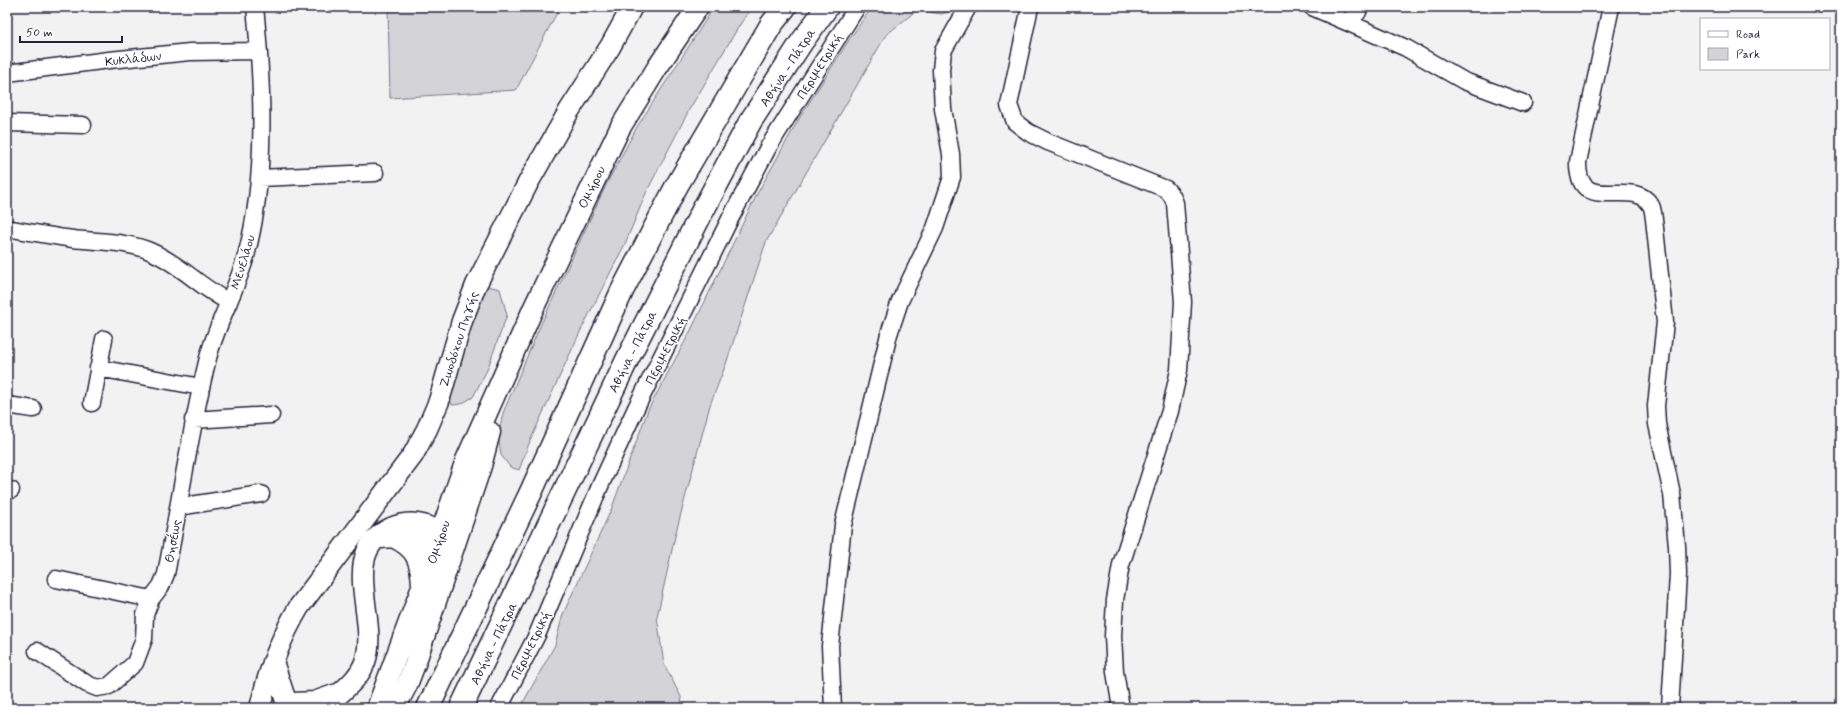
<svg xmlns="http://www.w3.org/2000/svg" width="1848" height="715" font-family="Mynerve,sans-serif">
	<rect width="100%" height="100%" fill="#f2f2f3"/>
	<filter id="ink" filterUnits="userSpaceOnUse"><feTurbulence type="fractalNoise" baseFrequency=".025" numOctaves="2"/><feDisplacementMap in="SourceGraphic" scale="8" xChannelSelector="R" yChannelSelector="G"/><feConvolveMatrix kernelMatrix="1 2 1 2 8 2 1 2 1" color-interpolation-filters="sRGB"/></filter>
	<g filter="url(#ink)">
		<path fill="#d3d3d8" stroke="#7a7a8a" d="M 388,7 L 560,7 L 516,90 L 390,98 Z
			M 714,7 L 752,7 L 739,26 L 689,110 L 646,193 L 625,244 L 580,332 L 530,441 L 519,470 L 510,467 L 501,455 L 498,436 L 503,413 L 537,333 L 607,183 L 637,127 Z
			M 872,7 L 959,7 L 956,10 L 941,14 L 917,10 L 886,35 L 766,242 L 726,364 L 710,405 L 676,532 L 657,617 L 664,664 L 681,697 L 682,708 L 520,708 L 555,645 L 563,614 L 611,510 L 648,410 L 691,330 L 757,194 L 800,117 L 849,40 Z
			M 488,286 L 500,289 L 507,315 L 487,370 L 473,397 L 461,404 L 452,405 L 449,397 L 474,309 Z"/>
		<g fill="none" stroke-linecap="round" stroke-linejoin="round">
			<defs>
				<path id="minor" d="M 1030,7 L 1009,105 L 1015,122 L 1028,132 L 1048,142 L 1166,189 L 1172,196 L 1175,203 L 1183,302 L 1179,370 L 1170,411 L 1121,565 L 1115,600 L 1113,636 L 1115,672 L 1121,708
					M 1312,7 L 1406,48 L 1464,81 L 1523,103
					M 1611,7 L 1578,162 C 1577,217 1632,176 1650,204 C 1653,207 1653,214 1654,219 L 1665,322 L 1656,406 L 1657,424 L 1672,494 L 1677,546 L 1678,574 L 1670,708
					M 1348,22 L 1358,12 L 1359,7
					M 7,73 L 109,60 L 190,52 L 259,51
					M 7,123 L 83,125
					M 259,178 L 375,173
					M 7,228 C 29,232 51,236 73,239 C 99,242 128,241 152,252 C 180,264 201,288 229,302
					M 98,368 L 201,387
					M 92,403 L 104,339
					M 7,405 L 33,409
					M 193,420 L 271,415
					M 7,490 L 11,490
					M 178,507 L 261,494
					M 56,579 L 151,599
					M 37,651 L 87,684 L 97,688 L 109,686 L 135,663 L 144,639 L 145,615 L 151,599 L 161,586 L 166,574 C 180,502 190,430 208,358 C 217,323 236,291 246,256 C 267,179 263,86 255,7
					M 499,708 L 537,635 L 600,486 L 636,408 L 731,217 L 769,146 L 857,7
					M 833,708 L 830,646 L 843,525 L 889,334 L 900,301 L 935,228 L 952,177 L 951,154 L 943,109 L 941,70 L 943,51 L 968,7"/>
				<path id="major" d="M 393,537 C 416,548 421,560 422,585
					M 381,538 C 406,535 425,542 448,552
					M 273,662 L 286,701
					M 293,703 L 314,702 L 337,694
					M 260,708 C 268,672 280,639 299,607 L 413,455 L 427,429 L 439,401 L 462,321 L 476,285 L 528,183 L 569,111 L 610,47 L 632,7
					M 325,708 C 338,693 358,682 365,662 C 380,619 337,553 391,528 C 414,518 432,526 451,539
					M 377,708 L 422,587 L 466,460 L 534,307 L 620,128 L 657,68 L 698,7
					M 395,708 L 407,685 L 415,664 L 481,466 L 490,432"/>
				<path id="highway" d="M 428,708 L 531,492 L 622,291 L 676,187 L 771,25 L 785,7
					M 461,708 L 627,360 L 702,212 L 750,122 L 801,43 L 827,7"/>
			</defs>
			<use href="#minor" stroke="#22223b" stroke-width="19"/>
			<use href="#major" stroke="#22223b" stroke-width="23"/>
			<use href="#highway" stroke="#22223b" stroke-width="25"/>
			<use href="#minor" stroke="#fff" stroke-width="16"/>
			<use href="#major" stroke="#fff" stroke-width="20"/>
			<use href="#highway" stroke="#fff" stroke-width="22"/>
		</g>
	</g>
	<g text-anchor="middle" stroke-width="3" stroke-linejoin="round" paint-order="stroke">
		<g font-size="13" fill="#22223b" stroke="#fff">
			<text transform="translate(133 58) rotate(-6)" y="5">Κυκλάδων</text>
			<text transform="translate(819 66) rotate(-58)" y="5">Περιμετρική</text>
			<text transform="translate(787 67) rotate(-57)" y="5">Αθήνα - Πάτρα</text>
			<text transform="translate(591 187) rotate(-64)" y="5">Ομήρου</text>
			<text transform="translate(242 262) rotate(-73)" y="5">Μενελάου</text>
			<text transform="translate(458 339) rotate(-72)" y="5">Ζωοδόχου Πηγής</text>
			<text transform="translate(665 350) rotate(-63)" y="5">Περιμετρική</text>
			<text transform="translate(632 351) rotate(-63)" y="5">Αθήνα - Πάτρα</text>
			<text transform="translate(172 541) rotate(-80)" y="5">Θησέως</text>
			<text transform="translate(438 542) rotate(-71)" y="5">Ομήρου</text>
			<text transform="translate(493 643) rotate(-64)" y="5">Αθήνα - Πάτρα</text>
			<text transform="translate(530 645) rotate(-64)" y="5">Περιμετρική</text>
		</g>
	</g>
	<rect width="1848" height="715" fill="none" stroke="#fff" stroke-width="24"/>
	<rect x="12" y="12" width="1824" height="691" fill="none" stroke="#22223b" stroke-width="1.5" filter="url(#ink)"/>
	<rect x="1700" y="18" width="130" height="52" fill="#ffffff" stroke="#a7a7b1"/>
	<rect x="1708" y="31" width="20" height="6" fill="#ffffff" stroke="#a7a7b1"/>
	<text x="1736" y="38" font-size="12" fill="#22223b">Road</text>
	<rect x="1708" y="48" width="20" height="12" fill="#d3d3d8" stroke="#a7a7b1"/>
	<text x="1736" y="58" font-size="12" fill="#22223b">Park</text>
	<path d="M20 36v6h102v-6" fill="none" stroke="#22223b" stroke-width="2"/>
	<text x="26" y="36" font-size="12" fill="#22223b" stroke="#ffffff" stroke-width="3" paint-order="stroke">50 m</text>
</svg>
